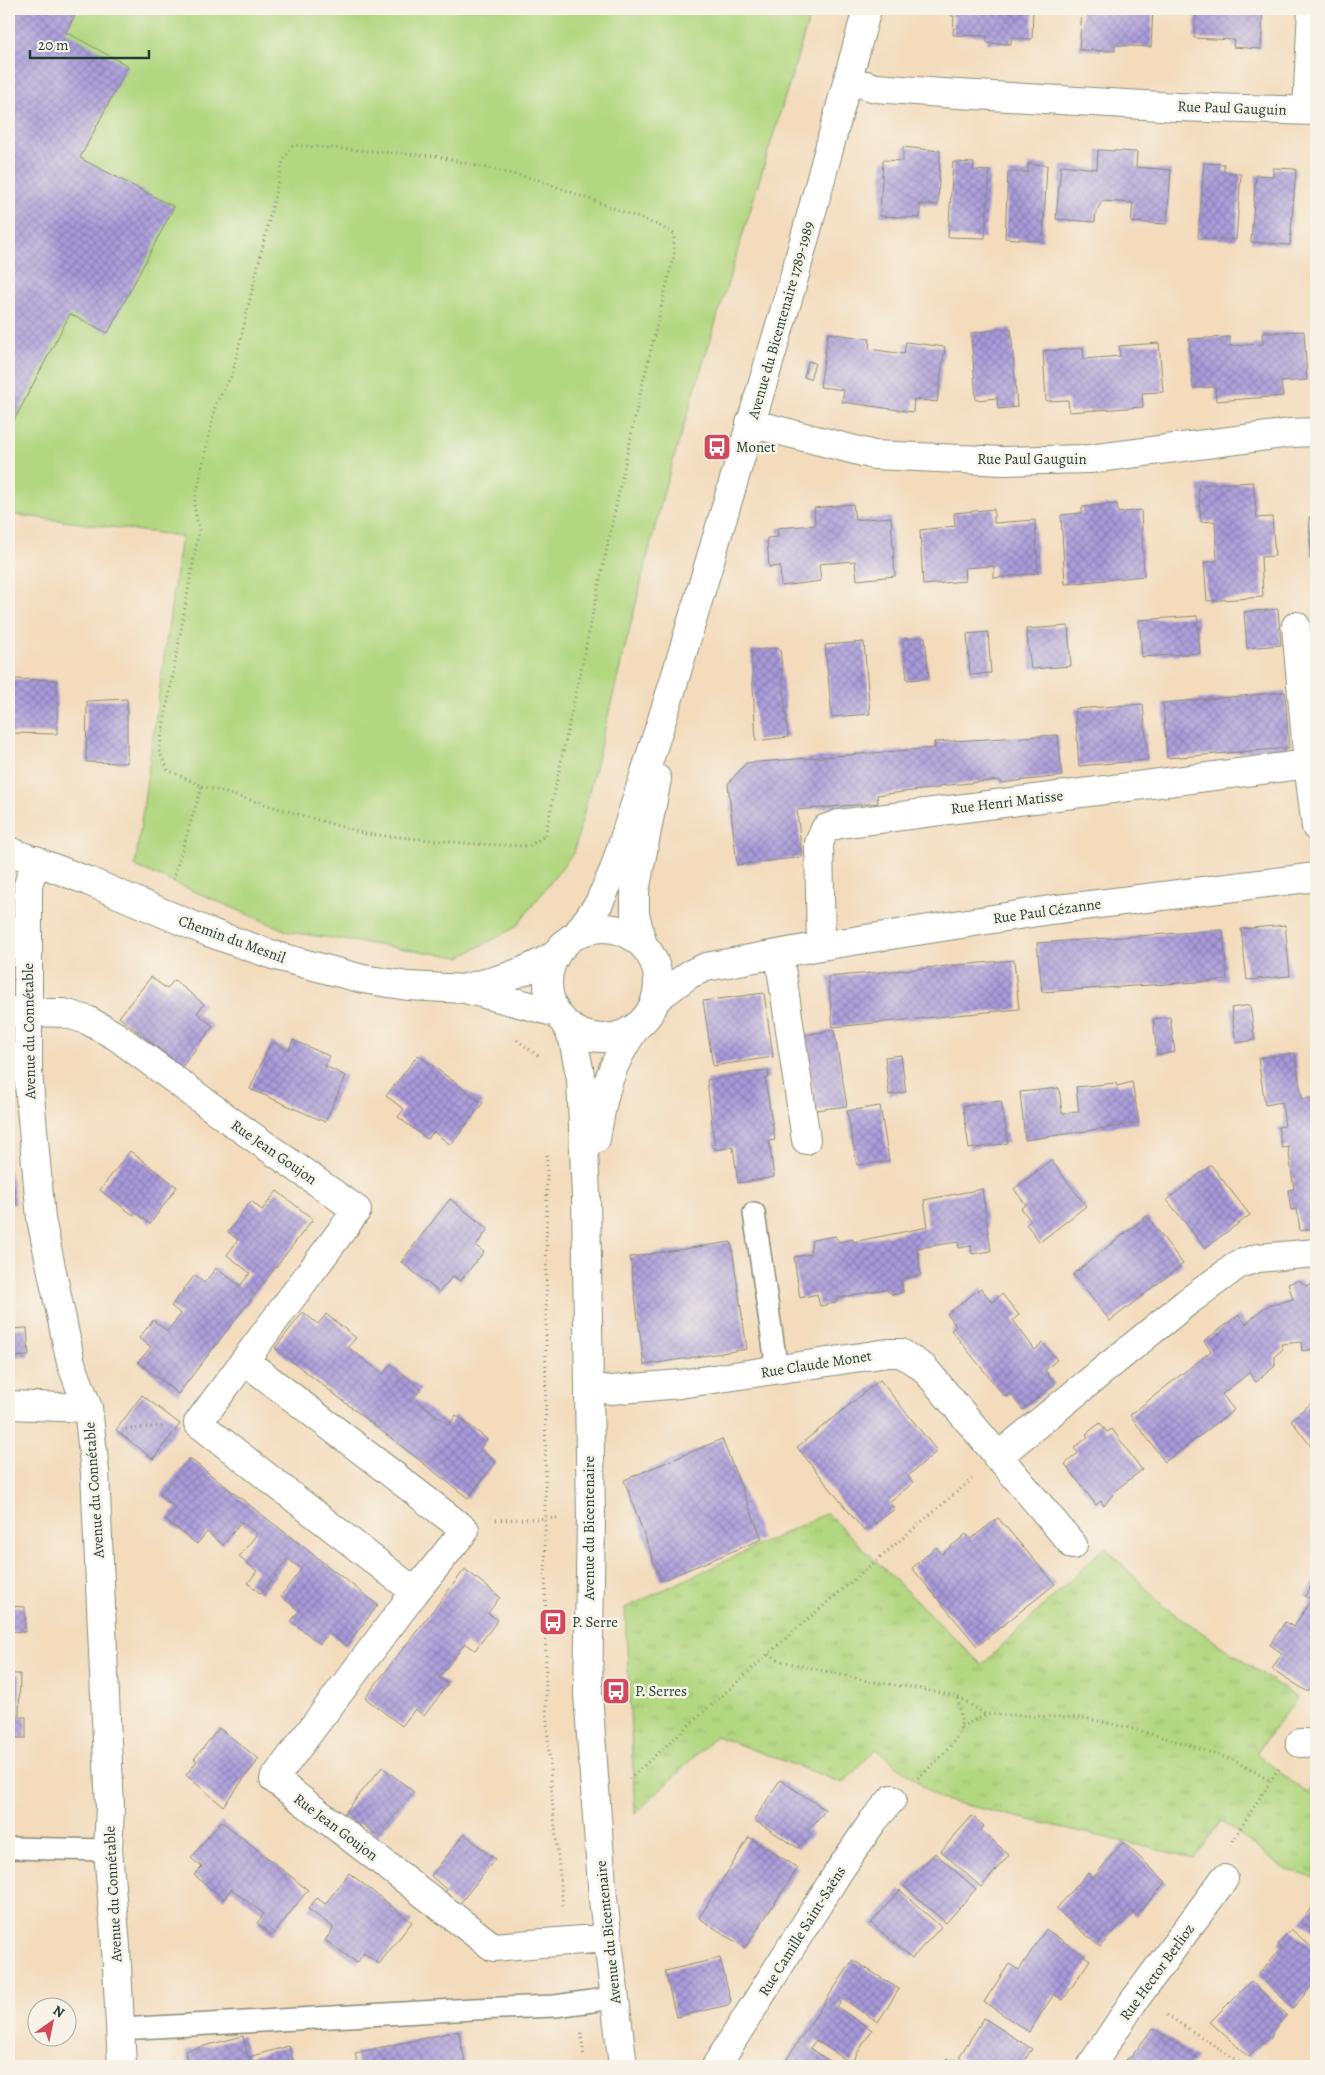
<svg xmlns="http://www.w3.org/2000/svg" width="1325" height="2075" font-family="Alegreya,serif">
	<defs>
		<pattern id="grass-tufts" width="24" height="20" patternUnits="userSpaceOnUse" patternTransform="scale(1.25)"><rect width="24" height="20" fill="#b2d780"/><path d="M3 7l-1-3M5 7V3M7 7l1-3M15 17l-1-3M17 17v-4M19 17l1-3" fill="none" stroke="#99b96f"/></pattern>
		<pattern id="building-cross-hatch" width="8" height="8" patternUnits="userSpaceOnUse" patternTransform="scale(1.25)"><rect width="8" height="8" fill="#a99ada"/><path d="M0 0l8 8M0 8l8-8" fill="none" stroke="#897fb2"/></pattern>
	</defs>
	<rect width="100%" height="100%" fill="#f7f3e8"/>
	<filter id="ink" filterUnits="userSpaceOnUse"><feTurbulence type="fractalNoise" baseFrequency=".02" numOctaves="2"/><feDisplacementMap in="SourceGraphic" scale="10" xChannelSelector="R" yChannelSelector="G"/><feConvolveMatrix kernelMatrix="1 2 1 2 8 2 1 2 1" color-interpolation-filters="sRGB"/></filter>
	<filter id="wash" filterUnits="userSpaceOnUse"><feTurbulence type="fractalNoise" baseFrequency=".0096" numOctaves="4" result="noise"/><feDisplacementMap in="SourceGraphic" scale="20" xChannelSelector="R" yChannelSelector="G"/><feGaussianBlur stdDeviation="1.12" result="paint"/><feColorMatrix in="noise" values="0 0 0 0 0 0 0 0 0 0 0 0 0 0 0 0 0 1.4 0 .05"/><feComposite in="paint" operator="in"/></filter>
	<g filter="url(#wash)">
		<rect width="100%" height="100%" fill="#f3dbbc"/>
		<path fill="url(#grass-tufts)" stroke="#688a5a" d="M 827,1513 L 982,1665 L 1105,1547 L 1163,1606 L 1297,1698 L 1256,1753 L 1306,1793 L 1316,1783 L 1316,1877 L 1287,1870 L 1221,1821 L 1194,1858 L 939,1799 L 876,1749 L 843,1783 L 716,1736 L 635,1814 L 625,1608 Z"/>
		<path fill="#b2d780" stroke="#688a5a" d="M 9,9 L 812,9 L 665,487 L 574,852 L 516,927 L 460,957 L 289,932 L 135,866 L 181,536 L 9,514 Z"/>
		<g id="blocks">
			<path fill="url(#building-cross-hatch)" d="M 9,9 L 78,9 L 66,32 L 128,66 L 80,158 L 174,207 L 108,333 L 70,314 L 9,430 Z
				M 952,9 L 1033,9 L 1032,39 L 1011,38 L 1011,44 L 987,43 L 987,36 L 953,35 L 954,16 L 951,16 Z
				M 1082,9 L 1153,9 L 1151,47 L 1115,45 L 1115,51 L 1079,50 Z
				M 1196,9 L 1263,9 L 1261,49 L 1233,47 L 1234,40 L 1194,38 Z
				M 903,147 L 940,151 L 938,205 L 920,204 L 920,218 L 880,216 L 883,160 L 903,161 Z
				M 1098,150 L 1137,152 L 1136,167 L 1171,170 L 1167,224 L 1131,222 L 1133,203 L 1102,201 L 1096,212 L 1095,222 L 1056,219 L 1061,165 L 1097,169 Z
				M 953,162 L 974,163 L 973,170 L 990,171 L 985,238 L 948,237 Z
				M 1204,163 L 1224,164 L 1224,172 L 1241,174 L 1236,240 L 1198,238 Z
				M 1028,164 L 1047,165 L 1043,241 L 1005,238 L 1008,172 L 1028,172 Z
				M 1273,168 L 1296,169 L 1290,245 L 1251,242 L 1256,175 L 1273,176 Z
				M 1011,328 L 1017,407 L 998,409 L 997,398 L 976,400 L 971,333 Z
				M 1304,331 L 1307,380 L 1281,382 L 1283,396 L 1216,401 L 1215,387 L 1193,388 L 1189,339 L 1230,337 L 1230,346 L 1263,344 L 1262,333 Z
				M 828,333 L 870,339 L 869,349 L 904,354 L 906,342 L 945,347 L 937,402 L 914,399 L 913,412 L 842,402 L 844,390 L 820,387 Z
				M 1159,343 L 1163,392 L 1142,393 L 1143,407 L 1069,412 L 1068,400 L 1046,401 L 1043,351 L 1083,348 L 1084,359 L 1120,356 L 1119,346 Z
				M 808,361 L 815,363 L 810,379 L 804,377 Z
				M 1253,482 L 1257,518 L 1272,517 L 1275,556 L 1261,557 L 1263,597 L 1207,601 L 1204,562 L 1217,561 L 1216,542 L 1215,521 L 1201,522 L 1198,485 Z
				M 853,504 L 855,520 L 891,517 L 895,576 L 857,580 L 855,561 L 819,564 L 821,581 L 781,586 L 780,566 L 769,567 L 767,538 L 778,537 L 777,528 L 815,525 L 814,508 Z
				M 1117,504 L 1118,513 L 1141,510 L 1144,576 L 1065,584 L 1061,515 L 1082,513 L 1082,507 Z
				M 994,509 L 994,523 L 1035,520 L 1038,573 L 994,578 L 994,566 L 964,568 L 965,581 L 923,585 L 920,530 L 955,526 L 954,513 Z
				M 1316,516 L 1316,555 L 1311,555 L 1309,517 Z
				M 1278,609 L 1281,645 L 1247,648 L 1244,612 Z
				M 1197,616 L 1200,653 L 1142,657 L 1139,620 Z
				M 1068,626 L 1071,666 L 1031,669 L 1026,629 Z
				M 988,632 L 991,673 L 970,675 L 967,634 Z
				M 925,637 L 929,678 L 907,680 L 903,639 Z
				M 864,642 L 870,714 L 832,717 L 825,645 Z
				M 780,648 L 788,737 L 756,741 L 751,650 Z
				M 12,679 L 57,680 L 57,734 L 10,733 Z
				M 1285,692 L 1289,748 L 1167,758 L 1163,703 Z
				M 127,699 L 127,763 L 86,762 L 87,701 Z
				M 1143,704 L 1148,760 L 1079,766 L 1075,709 Z
				M 1058,735 L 1062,776 L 1000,783 L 1000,780 L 939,786 L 939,788 L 877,795 L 878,803 L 797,810 L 802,857 L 737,865 L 728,784 L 746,763 L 935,748 L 934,742 Z
				M 1285,925 L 1290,976 L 1247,980 L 1241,929 Z
				M 1223,930 L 1227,980 L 1042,992 L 1037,943 Z
				M 1014,960 L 1019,1009 L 833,1027 L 828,977 Z
				M 151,977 L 167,989 L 174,980 L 204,1004 L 197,1013 L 213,1026 L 182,1067 L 119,1017 Z
				M 764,993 L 773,1057 L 713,1066 L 703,1001 Z
				M 1250,1005 L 1255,1040 L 1236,1043 L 1231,1008 Z
				M 1170,1017 L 1175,1052 L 1157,1055 L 1153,1019 Z
				M 834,1030 L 847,1106 L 816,1110 L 804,1035 Z
				M 293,1040 L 329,1056 L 325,1066 L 346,1076 L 325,1122 L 250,1089 L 271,1042 L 289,1050 Z
				M 1295,1053 L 1302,1099 L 1316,1097 L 1316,1228 L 1300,1231 L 1297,1209 L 1291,1210 L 1288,1190 L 1294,1189 L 1288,1147 L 1282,1148 L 1278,1127 L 1285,1126 L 1282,1102 L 1265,1105 L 1258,1058 Z
				M 418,1055 L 483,1103 L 451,1145 L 434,1132 L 427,1139 L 398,1117 L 404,1109 L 386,1096 Z
				M 901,1055 L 906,1092 L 889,1095 L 885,1057 Z
				M 768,1070 L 769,1078 L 765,1079 L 775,1140 L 769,1141 L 774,1177 L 738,1183 L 733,1147 L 715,1150 L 707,1080 Z
				M 1132,1082 L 1139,1123 L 1025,1140 L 1020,1092 L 1059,1088 L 1062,1113 L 1079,1112 L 1076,1087 L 1116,1083 L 1117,1086 Z
				M 1001,1101 L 1008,1143 L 969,1149 L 963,1106 Z
				M 880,1106 L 889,1161 L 857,1165 L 847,1111 Z
				M 130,1151 L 177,1187 L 150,1224 L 135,1212 L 133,1215 L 100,1190 Z
				M 1051,1160 L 1086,1206 L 1040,1242 L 1026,1224 L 1031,1221 L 1021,1208 L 1026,1205 L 1014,1189 Z
				M 1211,1165 L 1250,1215 L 1205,1248 L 1167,1200 Z
				M 9,1171 L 10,1171 L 16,1204 L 9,1205 Z
				M 982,1189 L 991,1251 L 972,1254 L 971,1246 L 959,1248 L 958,1242 L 917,1248 L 921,1275 L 901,1279 L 903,1292 L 893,1295 L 885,1289 L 838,1298 L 835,1303 L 820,1306 L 817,1294 L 800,1298 L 794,1257 L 810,1254 L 812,1240 L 835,1236 L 839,1242 L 853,1239 L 853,1242 L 928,1227 L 924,1200 Z
				M 277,1191 L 313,1219 L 178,1394 L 138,1362 L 151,1347 L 139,1338 L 153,1320 L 167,1331 L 181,1314 L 171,1306 L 195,1275 L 204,1283 L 216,1268 L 240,1286 L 250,1273 L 227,1255 L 238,1240 L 228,1232 L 251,1201 L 262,1210 Z
				M 450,1199 L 488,1229 L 476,1246 L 484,1252 L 460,1281 L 453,1276 L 439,1292 L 401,1262 Z
				M 1147,1216 L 1183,1264 L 1110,1321 L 1073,1274 Z
				M 731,1242 L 747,1349 L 644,1365 L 630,1257 Z
				M 1299,1280 L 1306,1286 L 1316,1284 L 1316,1349 L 1302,1351 L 1301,1342 L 1281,1344 L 1283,1349 L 1275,1356 L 1275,1366 L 1256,1382 L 1249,1373 L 1222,1394 L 1234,1410 L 1165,1462 L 1130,1415 L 1211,1351 L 1204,1341 L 1239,1315 L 1246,1324 L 1265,1307 L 1293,1299 L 1288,1284 Z
				M 981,1288 L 992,1302 L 1002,1294 L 1019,1315 L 1013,1320 L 1035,1350 L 1043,1343 L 1057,1360 L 1045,1370 L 1055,1384 L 1023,1410 L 1010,1393 L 1005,1397 L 951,1330 L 956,1326 L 947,1314 Z
				M 303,1312 L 318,1324 L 326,1314 L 356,1338 L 348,1347 L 383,1374 L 391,1364 L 421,1389 L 414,1398 L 449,1425 L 456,1415 L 487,1439 L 480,1449 L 496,1462 L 468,1498 L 275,1348 Z
				M 27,1328 L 29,1356 L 9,1357 L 9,1329 Z
				M 880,1380 L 937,1451 L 908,1476 L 913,1483 L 889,1502 L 895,1509 L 864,1531 L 797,1447 Z
				M 142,1395 L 180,1424 L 153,1459 L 116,1430 Z
				M 1316,1399 L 1316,1453 L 1291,1420 Z
				M 1100,1423 L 1107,1432 L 1112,1429 L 1142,1470 L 1117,1489 L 1104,1506 L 1101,1501 L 1096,1505 L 1065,1464 L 1078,1453 L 1074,1448 L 1088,1437 L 1086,1434 Z
				M 722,1439 L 762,1539 L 661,1581 L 624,1480 Z
				M 189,1458 L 378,1605 L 346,1646 L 329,1633 L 320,1644 L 291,1621 L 299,1611 L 281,1596 L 301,1569 L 288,1559 L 261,1594 L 248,1583 L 257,1571 L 239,1557 L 257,1534 L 241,1522 L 223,1545 L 207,1532 L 197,1544 L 166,1520 L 176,1508 L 160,1495 Z
				M 998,1518 L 1055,1584 L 977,1646 L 912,1568 L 936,1547 L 942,1554 L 966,1534 L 971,1539 Z
				M 465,1569 L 500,1597 L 488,1613 L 498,1620 L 475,1650 L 465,1643 L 439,1678 L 448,1684 L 424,1716 L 415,1709 L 402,1726 L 365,1698 Z
				M 1316,1577 L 1316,1679 L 1308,1692 L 1272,1669 L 1282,1653 L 1270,1645 L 1285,1622 L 1294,1627 L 1311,1600 L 1305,1596 Z
				M 9,1606 L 25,1607 L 25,1632 L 9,1631 Z
				M 9,1674 L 20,1674 L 19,1717 L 26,1717 L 26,1738 L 9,1738 Z
				M 219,1728 L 259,1759 L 223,1806 L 186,1775 L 197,1761 L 194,1759 Z
				M 382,1767 L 414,1792 L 378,1836 L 361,1823 L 357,1828 L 342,1816 Z
				M 780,1780 L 826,1810 L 808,1830 L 813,1835 L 798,1848 L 754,1820 Z
				M 972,1816 L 984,1826 L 981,1830 L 1009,1855 L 981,1887 L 941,1851 Z
				M 221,1821 L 308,1890 L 272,1936 L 257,1923 L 264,1914 L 231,1889 L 224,1899 L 194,1875 L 202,1867 L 191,1858 Z
				M 464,1834 L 495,1859 L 458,1906 L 444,1894 L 447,1890 L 431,1876 Z
				M 749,1837 L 798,1868 L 745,1948 L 699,1918 Z
				M 1123,1842 L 1166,1882 L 1136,1916 L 1131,1911 L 1100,1947 L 1056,1909 L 1088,1873 L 1093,1878 Z
				M 935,1853 L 976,1889 L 946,1923 L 904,1886 Z
				M 349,1873 L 412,1922 L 379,1964 L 364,1953 L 357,1963 L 325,1940 L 332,1931 L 333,1927 L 308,1909 L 317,1898 L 325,1904 Z
				M 900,1890 L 941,1927 L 912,1958 L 871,1923 Z
				M 1316,1901 L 1316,1933 L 1301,1922 Z
				M 1046,1929 L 1090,1960 L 1063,2000 L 1054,1994 L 1029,2032 L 984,2002 L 1009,1964 L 1019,1970 Z
				M 1291,1929 L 1316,1951 L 1316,1981 L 1293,2008 L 1258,1975 L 1282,1947 L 1278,1944 Z
				M 720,1958 L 731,2001 L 728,2005 L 676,2017 L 665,1971 Z
				M 853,1960 L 899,1989 L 878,2022 L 843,1999 L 837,2007 L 872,2030 L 851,2063 L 816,2040 L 810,2048 L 837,2066 L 782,2066 Z
				M 1251,1981 L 1287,2015 L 1273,2031 L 1271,2037 L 1261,2045 L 1249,2057 L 1210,2022 Z
				M 984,2018 L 1032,2049 L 1021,2066 L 973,2066 L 959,2057 Z
				M 1153,2028 L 1197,2057 L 1190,2066 L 1121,2066 L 1126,2059 L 1131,2057 Z
				M 458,2031 L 466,2066 L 358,2066 L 355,2053 Z
				M 243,2036 L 248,2057 L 289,2046 L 295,2066 L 189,2066 L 185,2051 Z
				M 947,2058 L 961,2066 L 941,2066 Z"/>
		</g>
	</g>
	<g filter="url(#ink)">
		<use href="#blocks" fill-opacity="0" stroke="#898c78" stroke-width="1"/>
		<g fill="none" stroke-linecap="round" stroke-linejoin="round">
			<defs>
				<path id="service" d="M 754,1213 L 777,1370
					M 9,1848 L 108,1850
					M 120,2029 L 473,2009 L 555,2006 L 614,1998"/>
				<path id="minor" d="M 848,80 L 876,88 L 942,93 L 1177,107 L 1316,111
					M 1307,110 L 1312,9
					M 750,423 L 874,455 L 1003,461 L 1090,459 L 1291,433 L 1316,432
					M 1296,626 L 1308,764 L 1316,827
					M 9,851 L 88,881 L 208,932 L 276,956 L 363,979 L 408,986 L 465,989 L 557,1013
					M 36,860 L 28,885 L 28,1073 L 41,1219 L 71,1363 L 88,1408 L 95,1472 L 110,1808 L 108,1850 L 116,1947 L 122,2066
					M548 983a55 55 0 1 1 110 0a55 55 0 1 1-110 0Z
					M 577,934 L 599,903 L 614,870 L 672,688 L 792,285 L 867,9
					M 642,942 L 635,914 L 635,891 L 657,779
					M 821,946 L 819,843 L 825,829 L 839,824 L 1308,764
					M 779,954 L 806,1140
					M 466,988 C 501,979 523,974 555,955
					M 656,999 L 690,974 L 706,967 L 821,946 L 1050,910 L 1316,877
					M 9,1011 L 64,1013 L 87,1020 L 116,1036 L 229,1120 L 357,1210 L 198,1423 L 415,1592 L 274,1779 L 493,1947 L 607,1938
					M 565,1023 L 573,1039 L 581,1079 L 586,1197 L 591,1518 L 588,1694 L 603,1899 L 623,2066
					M 596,1139 C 603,1095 609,1066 635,1029
					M 245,1361 L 465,1530 L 415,1592
					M 589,1387 L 611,1390 L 680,1384 L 888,1353 L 901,1353 L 924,1368 L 1073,1545
					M 9,1405 L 88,1408
					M 997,1457 L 1186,1303 L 1239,1264 L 1258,1258 L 1316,1253
					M 1300,1743 L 1316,1743
					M 716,2066 L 839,1871 L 873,1821 L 892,1799
					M 1091,2066 L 1133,2002 L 1224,1879"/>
			</defs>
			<use href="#service" stroke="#898c78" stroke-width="24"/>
			<use href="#minor" stroke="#898c78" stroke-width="30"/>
			<path stroke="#898c78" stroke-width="3" stroke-dasharray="1 4" stroke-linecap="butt" d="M 173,879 L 202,786 L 168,770 L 159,751 L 199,530 L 194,505 L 216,403 L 232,375 L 283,161 L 293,145 L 435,156 L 539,180 L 658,225 L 674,234 L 674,255 L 640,394 L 545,836 L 529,846 L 476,844 L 366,834 L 202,786
				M 517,1040 L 540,1057
				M 547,1155 L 545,1519 L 546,1706 L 552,1798 L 563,1906
				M 126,1429 L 164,1426
				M 496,1520 L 557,1518
				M 769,1654 L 781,1661 L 872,1682 L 917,1688 L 958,1697 L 985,1714 L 1085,1718 L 1130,1728 L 1183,1743 L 1235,1761 L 1271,1781
				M 961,1727 L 985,1715
				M 918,1778 C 931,1766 958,1744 961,1726 C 962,1717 959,1707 958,1698
				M 629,1779 L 802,1624 L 972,1479
				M 1232,1846 L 1233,1840 L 1279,1768
				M 1167,2015 L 1246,2066
				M 581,2033 L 584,2057"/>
			<use href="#service" stroke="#fff" stroke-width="21"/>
			<use href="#minor" stroke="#fff" stroke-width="28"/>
		</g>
	</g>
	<defs>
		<symbol id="bus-square" viewBox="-11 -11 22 22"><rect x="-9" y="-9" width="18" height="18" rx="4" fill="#d1495b" stroke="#f7f3e8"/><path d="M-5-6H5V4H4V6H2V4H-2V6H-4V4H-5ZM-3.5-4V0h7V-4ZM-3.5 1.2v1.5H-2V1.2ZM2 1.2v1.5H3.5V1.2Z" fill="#fff"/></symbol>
	</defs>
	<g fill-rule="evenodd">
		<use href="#bus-square" x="701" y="431" width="32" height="32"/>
		<use href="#bus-square" x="537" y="1606" width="32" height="32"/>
		<use href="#bus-square" x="600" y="1675" width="32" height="32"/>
	</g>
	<g text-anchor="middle" stroke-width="5" stroke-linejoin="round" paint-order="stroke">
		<g font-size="15" fill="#1f3d34" stroke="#f7f3e8">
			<text transform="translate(1232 108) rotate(2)" y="5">Rue Paul Gauguin</text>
			<text transform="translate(781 320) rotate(-74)" y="5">Avenue du Bicentenaire 1789-1989</text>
			<text x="1032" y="464">Rue Paul Gauguin</text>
			<text transform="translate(1007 802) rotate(-7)" y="5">Rue Henri Matisse</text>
			<text transform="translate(1047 911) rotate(-8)" y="5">Rue Paul Cézanne</text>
			<text transform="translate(232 939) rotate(20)" y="5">Chemin du Mesnil</text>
			<text transform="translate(29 1031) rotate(-91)" y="5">Avenue du Connétable</text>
			<text transform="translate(274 1152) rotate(35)" y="5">Rue Jean Goujon</text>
			<text transform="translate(816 1364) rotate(-9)" y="5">Rue Claude Monet</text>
			<text transform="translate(94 1490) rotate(-94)" y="5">Avenue du Connétable</text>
			<text transform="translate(589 1528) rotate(-90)" y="5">Avenue du Bicentenaire</text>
			<text transform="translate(336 1827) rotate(37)" y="5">Rue Jean Goujon</text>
			<text transform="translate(113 1894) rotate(-93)" y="5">Avenue du Connétable</text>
			<text transform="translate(802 1931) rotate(-58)" y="5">Rue Camille Saint-Saëns</text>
			<text transform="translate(608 1932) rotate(-96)" y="5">Avenue du Bicentenaire</text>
			<text transform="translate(1157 1972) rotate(-54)" y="5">Rue Hector Berlioz</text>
		</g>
		<g font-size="15" fill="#1f3d34" stroke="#f7f3e8" text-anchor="start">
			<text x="736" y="452">Monet</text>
			<text x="572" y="1627">P. Serre</text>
			<text x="635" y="1696">P. Serres</text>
		</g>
	</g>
	<rect width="1325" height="2075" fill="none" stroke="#f7f3e8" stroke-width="30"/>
	<g transform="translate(52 2022) rotate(33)"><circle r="24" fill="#f7f3e8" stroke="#a1aaa0"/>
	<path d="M0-4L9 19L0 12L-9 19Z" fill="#d1495b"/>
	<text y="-8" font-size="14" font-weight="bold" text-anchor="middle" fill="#1f3d34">N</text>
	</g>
	<path d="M30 50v8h119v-8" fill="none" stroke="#1f3d34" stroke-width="2.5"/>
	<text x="38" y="50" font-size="15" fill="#1f3d34" stroke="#f7f3e8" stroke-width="4" paint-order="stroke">20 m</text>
</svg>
